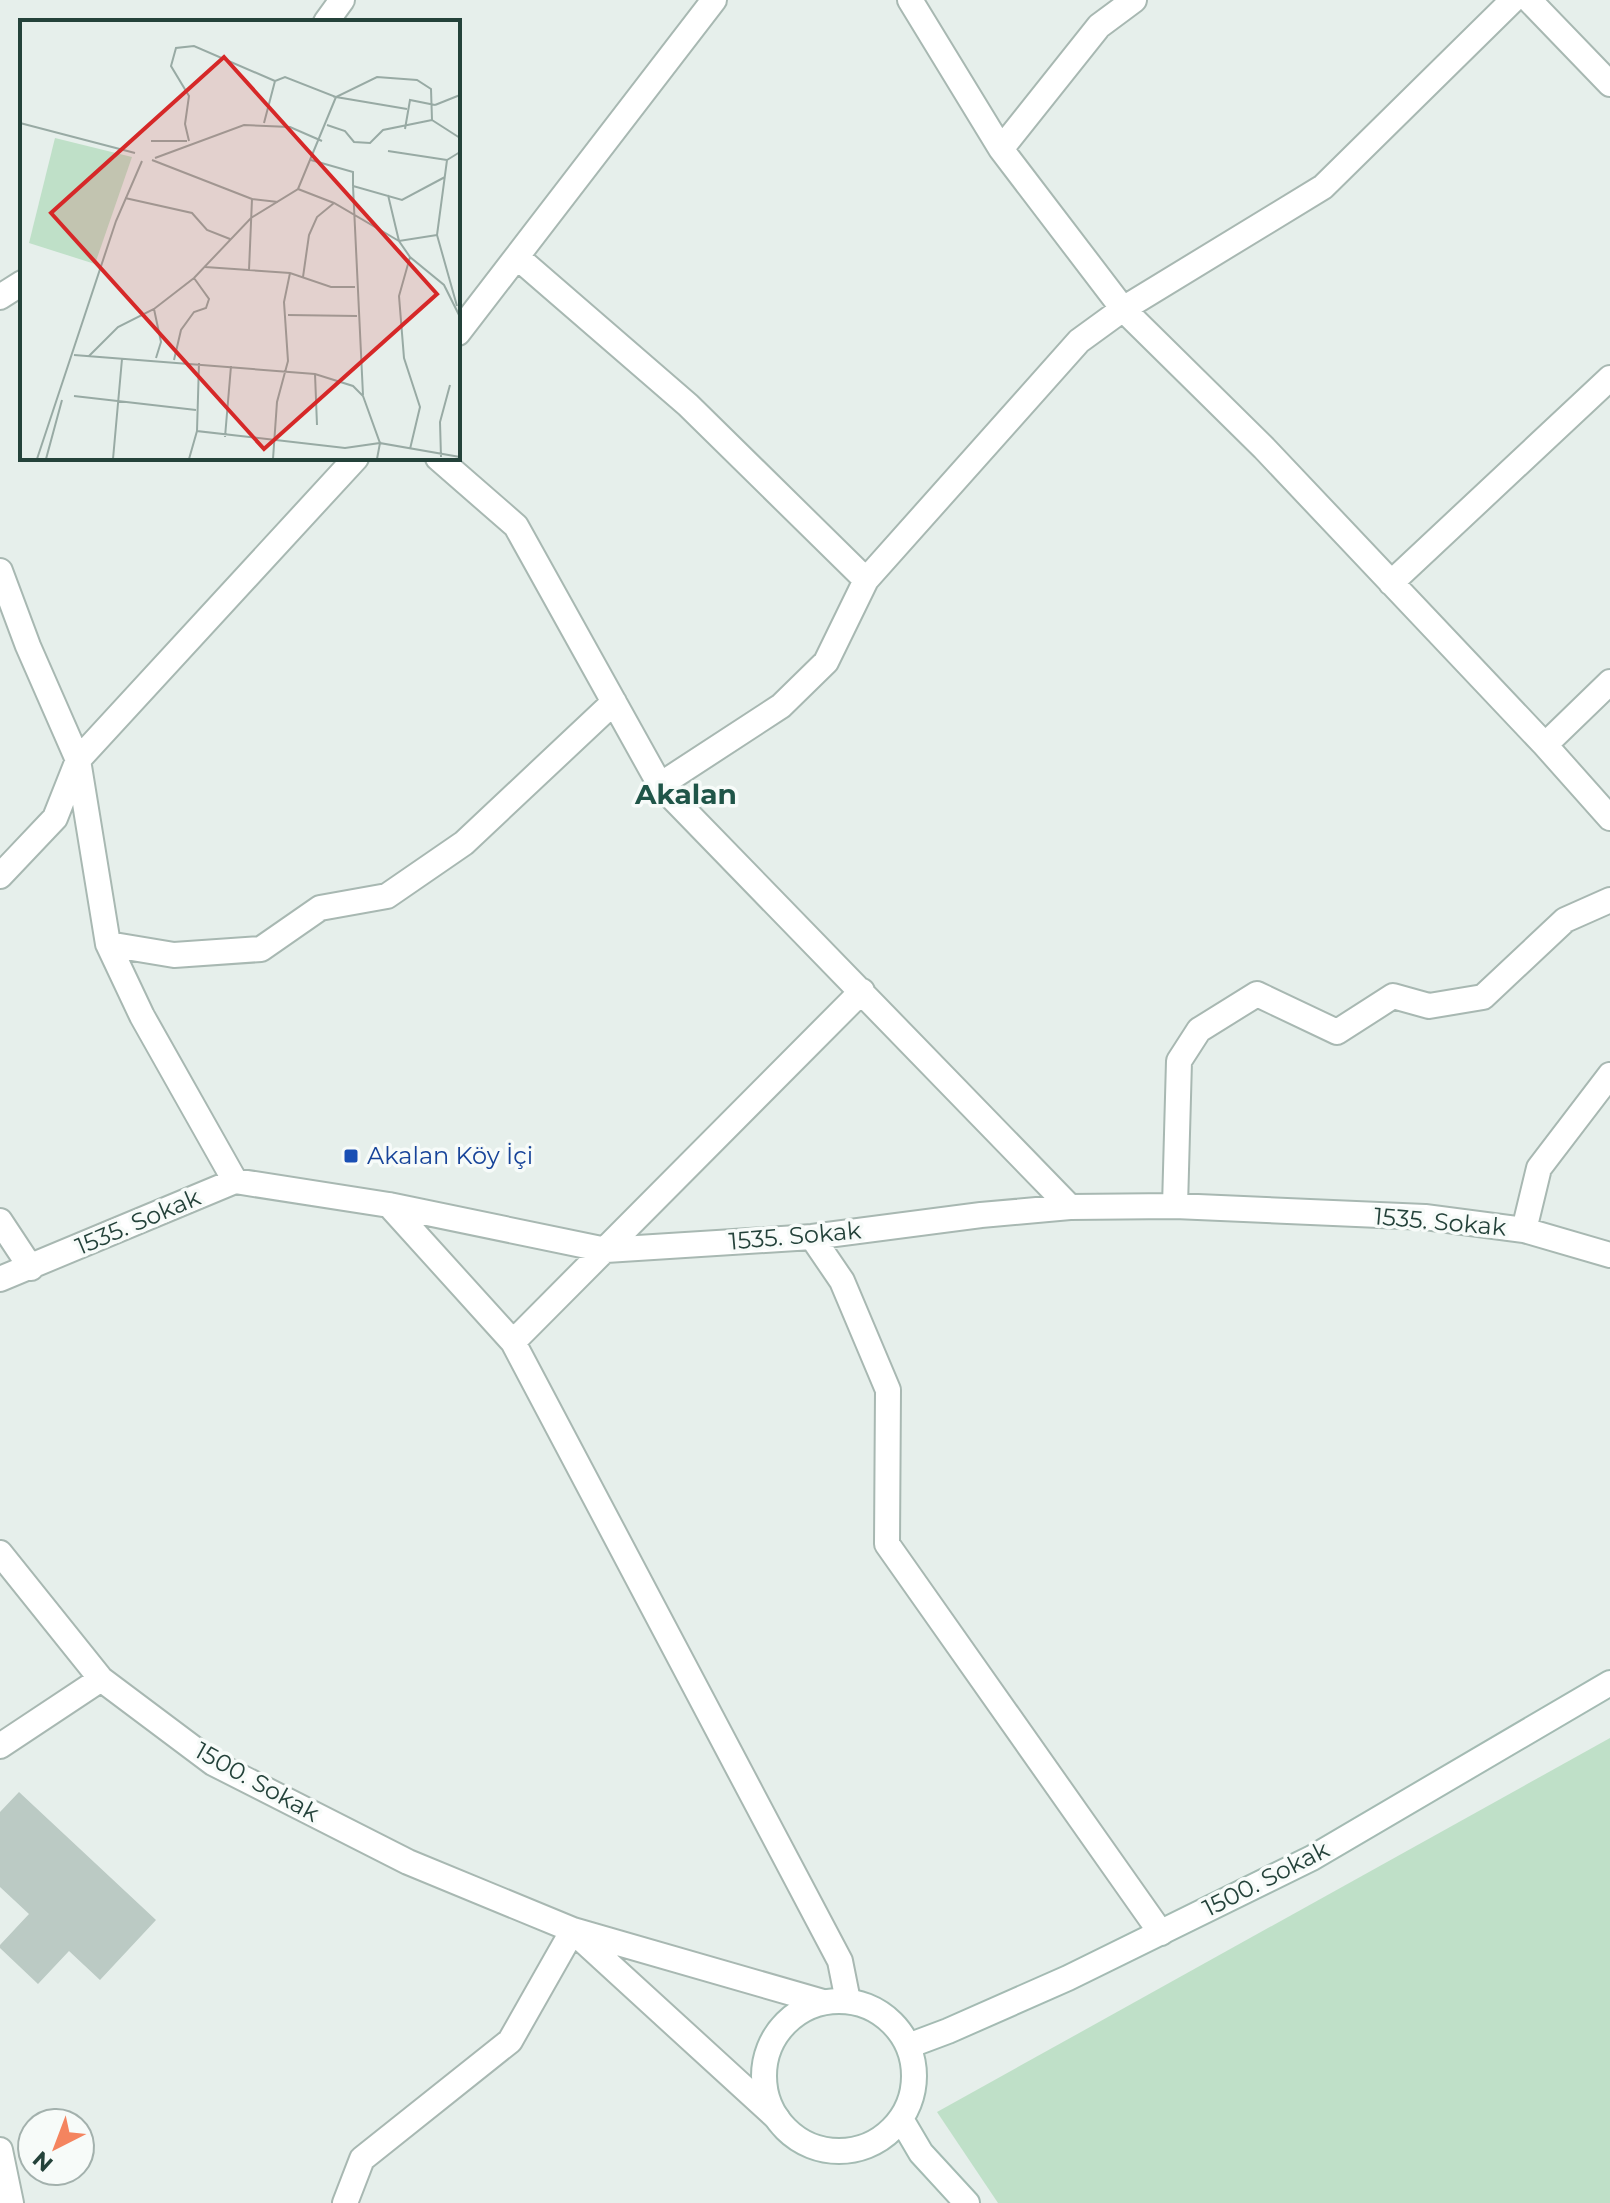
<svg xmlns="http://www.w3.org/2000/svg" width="1610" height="2203" font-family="Montserrat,sans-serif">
	<rect width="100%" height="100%" fill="#e6efeb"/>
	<path fill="#bfe0c8" d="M 1610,1738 L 1610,2203 L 998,2203 L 937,2112 Z"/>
	<path fill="#bbcac4" d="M 19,1792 L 156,1920 L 100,1980 L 69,1951 L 38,1984 L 0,1948 L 0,1945 L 29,1914 L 0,1887 L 0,1812 Z"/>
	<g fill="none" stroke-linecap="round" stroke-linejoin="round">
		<defs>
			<path id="street" d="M 910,0 L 1001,149 L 1123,309 L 1264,448 L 1545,745 L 1610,818
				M 1529,0 L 1610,84
				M 326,22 L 342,0
				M 1001,149 L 1099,26 L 1134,0
				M 517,257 L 688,405 L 866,580
				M 0,297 L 22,283
				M 458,333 L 714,0
				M 438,458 L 516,526 L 660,785 L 1070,1207
				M 0,571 L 28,646 L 78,760 L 108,944 L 142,1016 L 235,1181
				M 1391,583 L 1610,378
				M 1545,745 L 1610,682
				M 660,785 L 781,706 L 826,662 L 866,580 L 1079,341 L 1123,309 L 1323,187 L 1513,0
				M 0,876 L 55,818 L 78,760 L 356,458
				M 108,944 L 174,955 L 261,949 L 320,908 L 387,896 L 464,843 L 614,702
				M 389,1205 L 513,1342
				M 1175,1206 L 1179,1061 L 1199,1030 L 1257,994 L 1337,1032 L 1393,996 L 1429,1006 L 1483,997 L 1565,920 L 1610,900
				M 0,1221 L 31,1268
				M 1524,1230 L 1539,1168 L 1610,1075
				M 812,1237 L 842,1281 L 888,1390 L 887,1544 L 1161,1933
				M 0,1279 L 235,1181 L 389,1205 L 606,1250 L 812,1237 L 981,1215 L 1070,1207 L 1175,1206 L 1425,1217 L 1524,1230 L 1610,1255
				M 0,1553 L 101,1679 L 213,1763 L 408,1862 L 573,1930 L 823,2002
				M 0,1746 L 101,1679
				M 577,1935 L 777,2118
				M 848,2001 L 840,1961 L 513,1342 L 862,991
				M 0,2150 L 11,2203
				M 345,2203 L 362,2159 L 510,2041 L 573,1930"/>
			<path id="secondary" d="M764 2076a75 75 0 1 1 150 0a75 75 0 1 1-150 0Z
				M 908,2046 L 948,2031 L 1068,1978 L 1312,1858 L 1610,1683
				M 901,2119 L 921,2153 L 967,2203"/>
		</defs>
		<use href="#street" stroke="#a8b8b2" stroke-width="28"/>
		<use href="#secondary" stroke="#a4bbb3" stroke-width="28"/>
		<use href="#street" stroke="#fff" stroke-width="24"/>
		<use href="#secondary" stroke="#fff" stroke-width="24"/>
	</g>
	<rect fill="#1a4fb4" stroke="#f7fbf9" stroke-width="3" x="343" y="1148" width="16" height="16" rx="4"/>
	<g text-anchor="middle" stroke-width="7" stroke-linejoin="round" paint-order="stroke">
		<g font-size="24" fill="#164399" stroke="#f7fbf9" text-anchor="start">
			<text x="367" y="1164">Akalan Köy İçi</text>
		</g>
		<g font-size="24" fill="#24423a" stroke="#f7fbf9">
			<text transform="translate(138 1222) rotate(-23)" y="8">1535. Sokak</text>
			<text transform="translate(1440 1222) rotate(5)" y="8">1535. Sokak</text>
			<text transform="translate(795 1236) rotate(-5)" y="8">1535. Sokak</text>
			<text transform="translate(257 1782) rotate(29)" y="8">1500. Sokak</text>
			<text transform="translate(1266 1879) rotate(-27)" y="8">1500. Sokak</text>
		</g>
		<g font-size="28" font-weight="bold" fill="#1f5548" stroke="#f7fbf9">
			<text x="686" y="804">Akalan</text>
		</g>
	</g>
	<g transform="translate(20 20)">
		<rect width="440" height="440" fill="#e6efeb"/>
		<path d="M 35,118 L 112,137 L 75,244 L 9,223 Z" fill="#bfe0c8"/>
		<path fill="none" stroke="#98aaa4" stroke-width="2" d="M 415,85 L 440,75M 387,89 L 316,77 L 357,57 L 397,60 L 411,69 L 412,100 L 440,118M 0,103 L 115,133M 307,105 L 325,111 L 334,122 L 350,123 L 363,110 L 412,100M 385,109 L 390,80 L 415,85M 131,121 L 167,121M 169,121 L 165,104 L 169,76 L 151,46 L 156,28 L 174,26 L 255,61M 368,131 L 427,140M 135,138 L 224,105 L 270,107 L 302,121M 132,140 L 232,179 L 229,250M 291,140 L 333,152 L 333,166 L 382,180 L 425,157M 333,166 L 343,375M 278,169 L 314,183 L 379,221 L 417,215M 368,175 L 379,221 L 390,237 L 424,265 L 440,297M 105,178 L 172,193 L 187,210 L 210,219M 232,179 L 258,182M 185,247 L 270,253 L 311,267 L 335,267M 283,257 L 289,215 L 297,197 L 314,183M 437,286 L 417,215 L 427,140 L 440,132M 134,289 L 141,322 L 136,338M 268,295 L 337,296M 54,335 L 295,354 L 333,366 L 343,376 L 360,423 L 440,437M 69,336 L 98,307 L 134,289 L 174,258 L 231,198 L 278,169 L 316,77 L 265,57 L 255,61 L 244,103M 154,340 L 161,310 L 174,292 L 186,288 L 189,279 L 174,258M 179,343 L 177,411 L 325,428 L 360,423 L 357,439M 295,354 L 297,405M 54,376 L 176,390M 205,417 L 211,346M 390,429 L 400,387 L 384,338 L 379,276 L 390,237M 421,437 L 420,402 L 430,365M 17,439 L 96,201 L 122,141M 26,439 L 42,380M 93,439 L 102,339M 169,439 L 177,411M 253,439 L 257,382 L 268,341 L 264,282 L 270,253"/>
		<path fill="#d62828" fill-opacity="0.15" stroke="#d62828" stroke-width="4" d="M 204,37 L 417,274 L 244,429 L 31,193 Z"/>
		<rect width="440" height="440" fill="none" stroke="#24423a" stroke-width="4"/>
	</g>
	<g transform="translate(56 2147) rotate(222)"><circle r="38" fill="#f7fbf9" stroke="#a3b1ad" stroke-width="2"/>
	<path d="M0-6L14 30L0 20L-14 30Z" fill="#f4845f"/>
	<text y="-12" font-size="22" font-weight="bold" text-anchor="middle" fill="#24423a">N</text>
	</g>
</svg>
